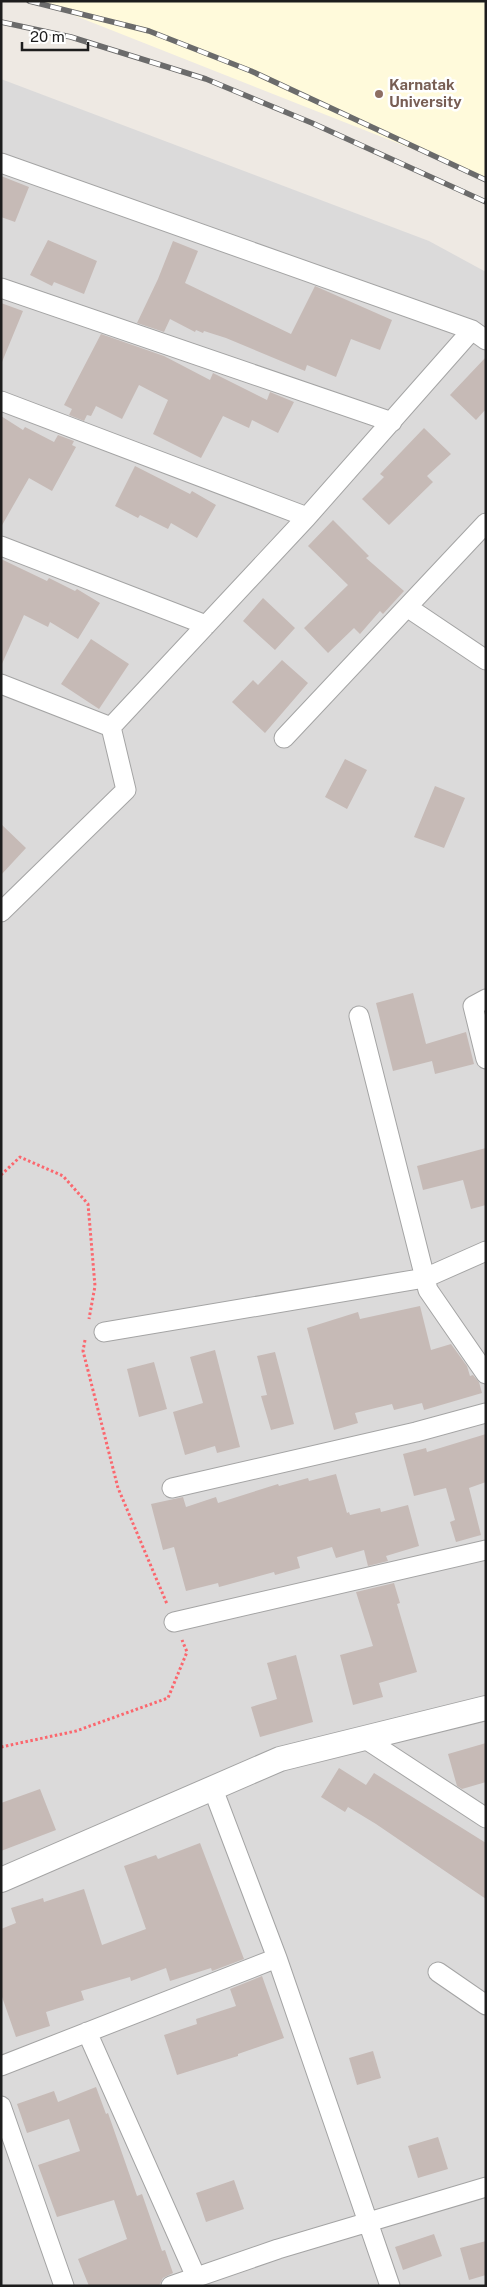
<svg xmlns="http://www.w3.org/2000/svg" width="487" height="2287" font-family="'Public Sans',sans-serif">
	<rect width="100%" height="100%" fill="#eee9e3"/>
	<path fill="#dbdada" d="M 1,79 L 429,241 L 486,272 L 486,2286 L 1,2286 Z"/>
	<path fill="#fffadb" d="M 30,1 L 486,1 L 486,178 L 58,9 Z"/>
	<path fill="#c6bab6" d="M 1,176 L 29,187 L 15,222 L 1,217 Z
		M 48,240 L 97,261 L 84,294 L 54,282 L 52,286 L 30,275 Z
		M 173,241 L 198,251 L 185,283 L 291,334 L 315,286 L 392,320 L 380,350 L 351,339 L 336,377 L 307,365 L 305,371 L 226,338 L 204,331 L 203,333 L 196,330 L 195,332 L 170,319 L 164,332 L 137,323 L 158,279 Z
		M 1,303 L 23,311 L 2,362 L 1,362 Z
		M 101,334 L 164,356 L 210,380 L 213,373 L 267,400 L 270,392 L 294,402 L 278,433 L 252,420 L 249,428 L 223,416 L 201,458 L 153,434 L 168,400 L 139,385 L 122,419 L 96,406 L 91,416 L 87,415 L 84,421 L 69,415 L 72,409 L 64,405 Z
		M 486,357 L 486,409 L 476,420 L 450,395 Z
		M 1,416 L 23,430 L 25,427 L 54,442 L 58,435 L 74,441 L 72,445 L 76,447 L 52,491 L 29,478 L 1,527 Z
		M 424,428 L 451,454 L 427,476 L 433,482 L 389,525 L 362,499 L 384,477 L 380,474 Z
		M 135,466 L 190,494 L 192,491 L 216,505 L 197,538 L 171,523 L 168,529 L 140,515 L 138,518 L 115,506 Z
		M 333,520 L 369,556 L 366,558 L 404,591 L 383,614 L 380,611 L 360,634 L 354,628 L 328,653 L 304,628 L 348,585 L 308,546 Z
		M 1,559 L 47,581 L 49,578 L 75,591 L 77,589 L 100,603 L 78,639 L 50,622 L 48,627 L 24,615 L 1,666 Z
		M 263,598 L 295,628 L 275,650 L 243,621 Z
		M 91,639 L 129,664 L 99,709 L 61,684 Z
		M 282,660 L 308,683 L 265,733 L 232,702 L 253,680 L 258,685 Z
		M 345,759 L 367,770 L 347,809 L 325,797 Z
		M 435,786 L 465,798 L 444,848 L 414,837 Z
		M 1,824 L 26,848 L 1,875 Z
		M 413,993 L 426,1044 L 466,1032 L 474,1064 L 435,1074 L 432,1061 L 393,1071 L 376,1003 Z
		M 486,1148 L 486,1205 L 471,1209 L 463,1180 L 423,1190 L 417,1166 Z
		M 420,1306 L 431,1350 L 451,1344 L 467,1366 L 470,1376 L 473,1375 L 479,1382 L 482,1393 L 424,1410 L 422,1403 L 394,1410 L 392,1404 L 355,1413 L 358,1423 L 334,1430 L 307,1328 L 358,1312 L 360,1319 Z
		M 215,1350 L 240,1447 L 217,1453 L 215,1446 L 185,1455 L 173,1412 L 203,1403 L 190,1357 Z
		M 275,1352 L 294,1424 L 271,1430 L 261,1396 L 267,1395 L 257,1356 Z
		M 154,1362 L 167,1409 L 139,1417 L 127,1369 Z
		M 486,1434 L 486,1482 L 469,1488 L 481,1535 L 456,1542 L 450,1522 L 455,1520 L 446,1488 L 414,1496 L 403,1454 L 426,1448 L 427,1452 Z
		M 336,1474 L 347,1513 L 349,1512 L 350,1515 L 380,1508 L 381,1512 L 408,1505 L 419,1546 L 386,1556 L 388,1561 L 368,1566 L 364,1550 L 336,1558 L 332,1547 L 297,1557 L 300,1568 L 275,1575 L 274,1572 L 219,1587 L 218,1583 L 186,1591 L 174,1547 L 163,1550 L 151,1504 L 183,1497 L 186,1507 L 216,1497 L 218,1503 L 278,1484 L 279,1486 L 308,1478 L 309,1481 Z
		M 394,1583 L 400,1603 L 397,1604 L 417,1672 L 379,1683 L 383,1697 L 353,1705 L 340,1655 L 373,1646 L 356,1592 Z
		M 296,1655 L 313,1722 L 260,1737 L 251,1707 L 277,1699 L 267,1663 Z
		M 486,1743 L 486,1782 L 462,1789 L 457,1786 L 448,1754 Z
		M 339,1768 L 366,1785 L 374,1773 L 486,1843 L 486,1899 L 376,1824 L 348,1807 L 345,1812 L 321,1797 Z
		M 40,1789 L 56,1830 L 1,1851 L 1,1803 Z
		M 200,1843 L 244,1959 L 212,1971 L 211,1968 L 170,1981 L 166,1968 L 131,1981 L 130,1977 L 81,1991 L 84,2000 L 46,2012 L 50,2026 L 16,2037 L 1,1994 L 1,1929 L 16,1923 L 11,1908 L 43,1898 L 44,1902 L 84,1889 L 102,1945 L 146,1929 L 124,1866 L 156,1855 L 158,1859 Z
		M 262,1976 L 284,2038 L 238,2054 L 238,2056 L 177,2075 L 164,2035 L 197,2024 L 196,2019 L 236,2006 L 230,1989 Z
		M 373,2051 L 381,2078 L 357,2085 L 349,2058 Z
		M 96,2087 L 106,2114 L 108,2113 L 137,2196 L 142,2194 L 162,2251 L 165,2250 L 173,2273 L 163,2278 L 159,2286 L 89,2286 L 78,2259 L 127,2239 L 114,2200 L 57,2217 L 38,2165 L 80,2151 L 69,2119 L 27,2133 L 17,2104 L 54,2091 L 58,2102 Z
		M 438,2137 L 448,2169 L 418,2178 L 408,2146 Z
		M 234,2180 L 244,2209 L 206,2222 L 196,2193 Z
		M 434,2234 L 442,2256 L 403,2270 L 395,2247 Z
		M 486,2241 L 486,2275 L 469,2280 L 460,2248 Z"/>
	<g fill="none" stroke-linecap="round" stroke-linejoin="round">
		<defs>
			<path id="minor" d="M 1,163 L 472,330 L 486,340
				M 1,288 L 392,422
				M 1,401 L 307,517
				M 1,546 L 206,625
				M 407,607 L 486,660
				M 1,684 L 111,727 L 126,790 L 1,912
				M 111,727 L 307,517 L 472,330
				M 284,738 L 486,523
				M 486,999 L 473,1006 L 486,1059
				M 359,1016 L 428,1290 L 486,1374
				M 104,1332 L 425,1278 L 486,1251
				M 172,1488 L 416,1432 L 486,1413
				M 174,1622 L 486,1550
				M 364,1738 L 486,1818
				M 213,1789 L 277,1958 L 390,2286
				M 438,1972 L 486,2005
				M 87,2032 L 196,2277
				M 1,2066 L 277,1958
				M 1,2106 L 64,2286
				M 171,2286 L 278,2249 L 486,2187"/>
			<path id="tertiary" d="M 1,1880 L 280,1759 L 486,1708"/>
		</defs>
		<use href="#minor" stroke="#a4a4a4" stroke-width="21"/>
		<use href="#tertiary" stroke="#a4a4a4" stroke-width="26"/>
		<path stroke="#fb676e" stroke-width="3" stroke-dasharray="2.5 2.5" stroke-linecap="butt" d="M 1,1175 L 20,1157 L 63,1176 L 88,1204 L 95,1286 L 89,1319
			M 85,1340 L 83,1351 L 118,1488 L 167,1604
			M 1,1747 L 76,1731 L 168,1698 L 187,1652 L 182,1640"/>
		<use href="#minor" stroke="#fff" stroke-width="19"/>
		<use href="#tertiary" stroke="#fff" stroke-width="24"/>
		<defs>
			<path id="rail" d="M 29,1 L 149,31 L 251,71 L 486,180
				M 1,22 L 71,37 L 206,79 L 312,123 L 486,202"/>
		</defs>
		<use href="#rail" stroke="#6b6b6b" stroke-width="5.5"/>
		<use href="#rail" stroke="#fff" stroke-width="4" stroke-dasharray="11" stroke-linecap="butt"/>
	</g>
	<circle fill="#8d6e63" stroke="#fff" stroke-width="2" cx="379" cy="94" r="5"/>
	<g text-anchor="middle" stroke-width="5" stroke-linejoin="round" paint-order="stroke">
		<g font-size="15" font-weight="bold" fill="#785e54" stroke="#fff" text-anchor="start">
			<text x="389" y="90">Karnatak<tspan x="389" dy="17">University</tspan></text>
		</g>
	</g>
	<rect width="487" height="2287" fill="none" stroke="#1d1d1d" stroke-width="5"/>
	<path d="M22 42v8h66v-8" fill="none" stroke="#1d1d1d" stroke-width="2.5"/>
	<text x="30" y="42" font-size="15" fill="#1d1d1d" stroke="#ffffff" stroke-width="4" paint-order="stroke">20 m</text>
</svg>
